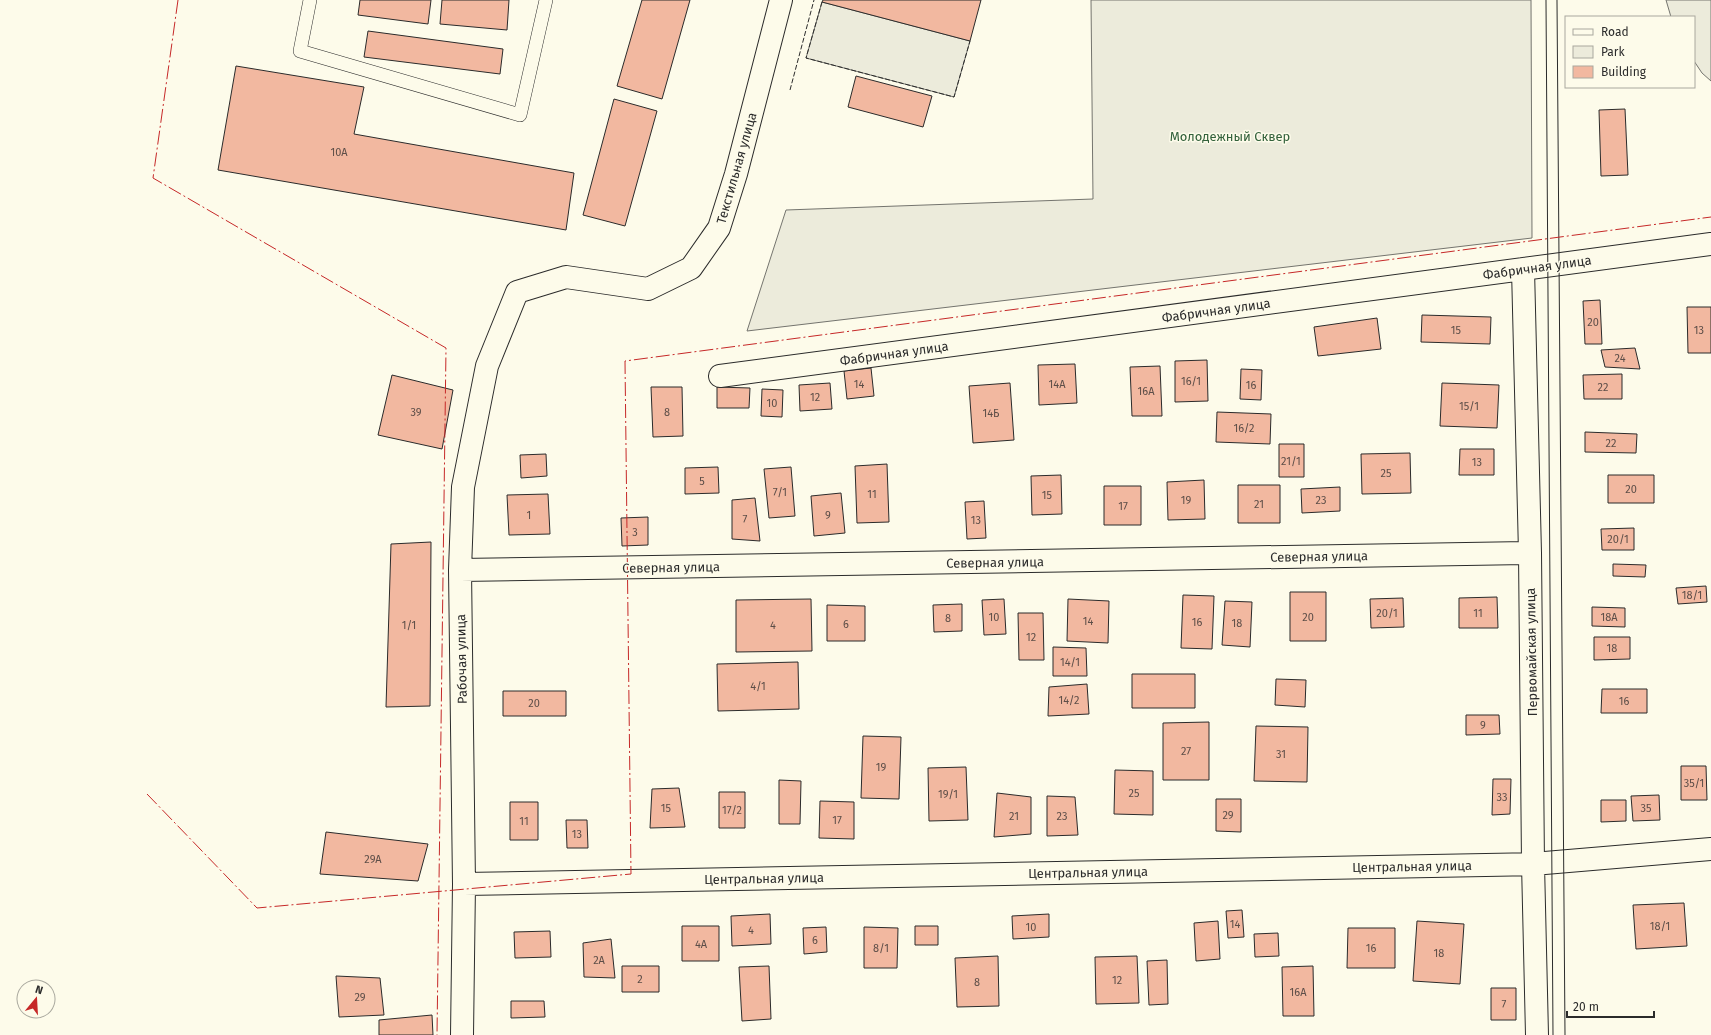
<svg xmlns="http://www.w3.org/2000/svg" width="1711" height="1035" font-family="'Fira Sans',sans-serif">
	<rect width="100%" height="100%" fill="#fdfbea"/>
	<path fill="#ecebdb" stroke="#74746e" d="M 1091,0 L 1531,0 L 1532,238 L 747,331 L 786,210 L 1093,199 Z
		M 1666,0 L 1711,0 L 1711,81 L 1702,73 L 1694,61 L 1694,17 L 1671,17 Z
		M 822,2 L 970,41 L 954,97 L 806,58 Z"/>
	<path fill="#f2b8a0" stroke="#2b2b2b" d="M 360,0 L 431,0 L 428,24 L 358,15 Z
		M 442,0 L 509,0 L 507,30 L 440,24 Z
		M 642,0 L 690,0 L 662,99 L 617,86 Z
		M 823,0 L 981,0 L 970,41 L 822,2 Z
		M 368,31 L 503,49 L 500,74 L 364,57 Z
		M 236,66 L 364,87 L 354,134 L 574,173 L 566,230 L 218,170 Z
		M 856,76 L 932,96 L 923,127 L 848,107 Z
		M 614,99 L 657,111 L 625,226 L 583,215 Z
		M 1625,109 L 1628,175 L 1601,176 L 1599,110 Z
		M 1600,300 L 1602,344 L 1585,344 L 1583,301 Z
		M 1687,307 L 1711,307 L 1711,353 L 1688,353 Z
		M 1422,315 L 1491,317 L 1490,344 L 1421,342 Z
		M 1377,318 L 1381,349 L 1318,356 L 1314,327 Z
		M 1635,348 L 1640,369 L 1605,367 L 1601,350 Z
		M 1207,360 L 1208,401 L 1175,402 L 1175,361 Z
		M 1075,364 L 1077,403 L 1039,405 L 1038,365 Z
		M 1160,366 L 1162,416 L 1132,416 L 1130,367 Z
		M 871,368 L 874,396 L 847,399 L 844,371 Z
		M 1241,369 L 1262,370 L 1261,400 L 1240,399 Z
		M 1622,374 L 1622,399 L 1584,399 L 1583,375 Z
		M 392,375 L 453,390 L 442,449 L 378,435 Z
		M 830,383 L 832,409 L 800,411 L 799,385 Z
		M 1010,383 L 1014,440 L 973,443 L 969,386 Z
		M 1442,383 L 1499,385 L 1497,428 L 1440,426 Z
		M 651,387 L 682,387 L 683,436 L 653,437 Z
		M 717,387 L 750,388 L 749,408 L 717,408 Z
		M 762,389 L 783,390 L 782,417 L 761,416 Z
		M 1217,412 L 1271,414 L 1270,444 L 1216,442 Z
		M 1585,432 L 1637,434 L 1636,453 L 1585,452 Z
		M 1279,444 L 1304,444 L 1304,477 L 1279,477 Z
		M 1460,449 L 1494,449 L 1494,475 L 1459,475 Z
		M 1410,453 L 1411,493 L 1362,494 L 1361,454 Z
		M 546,454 L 547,476 L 521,478 L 520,455 Z
		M 887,464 L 889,522 L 857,523 L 855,466 Z
		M 718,467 L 719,493 L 685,494 L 685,468 Z
		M 791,467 L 795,516 L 769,518 L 764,469 Z
		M 1061,475 L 1062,514 L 1032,515 L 1031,476 Z
		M 1608,475 L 1654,475 L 1654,503 L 1608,503 Z
		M 1204,480 L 1205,519 L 1168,520 L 1167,482 Z
		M 1238,485 L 1280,485 L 1280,523 L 1238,523 Z
		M 1104,486 L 1141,486 L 1141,525 L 1104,525 Z
		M 1340,487 L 1340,511 L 1302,513 L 1301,489 Z
		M 841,493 L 845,533 L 814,536 L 811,496 Z
		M 548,494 L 550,534 L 509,535 L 507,495 Z
		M 755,498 L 760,541 L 732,539 L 732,500 Z
		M 984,501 L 986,538 L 967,539 L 965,502 Z
		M 648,517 L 648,545 L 622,546 L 621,518 Z
		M 1634,528 L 1634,550 L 1602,550 L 1601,529 Z
		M 431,542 L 430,706 L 386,707 L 391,544 Z
		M 1613,564 L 1646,565 L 1645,577 L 1613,576 Z
		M 1706,586 L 1707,602 L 1678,604 L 1676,588 Z
		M 1290,592 L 1326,592 L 1326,641 L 1290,641 Z
		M 1183,595 L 1214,596 L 1212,649 L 1181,648 Z
		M 1497,597 L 1498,628 L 1459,628 L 1459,598 Z
		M 1403,598 L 1404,627 L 1371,628 L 1370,599 Z
		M 811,599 L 812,651 L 736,652 L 736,600 Z
		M 1004,599 L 1006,634 L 984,635 L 982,600 Z
		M 1068,599 L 1109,601 L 1108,643 L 1067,641 Z
		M 1225,601 L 1252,602 L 1250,647 L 1222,645 Z
		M 962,604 L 962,631 L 934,632 L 933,605 Z
		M 827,605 L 865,606 L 865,641 L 827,641 Z
		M 1592,607 L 1625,608 L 1625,627 L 1592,626 Z
		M 1018,613 L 1043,613 L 1044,660 L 1019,660 Z
		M 1594,637 L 1630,637 L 1630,659 L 1594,660 Z
		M 1053,647 L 1086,648 L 1087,676 L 1053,676 Z
		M 798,662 L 799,709 L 718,711 L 717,664 Z
		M 1132,674 L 1195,674 L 1195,708 L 1132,708 Z
		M 1276,679 L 1306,680 L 1305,707 L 1275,705 Z
		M 1087,684 L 1089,714 L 1048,716 L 1049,687 Z
		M 1602,689 L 1647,689 L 1647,713 L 1601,713 Z
		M 503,691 L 566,691 L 566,716 L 503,716 Z
		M 1466,715 L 1499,715 L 1500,734 L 1466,735 Z
		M 1209,722 L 1209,780 L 1163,780 L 1163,723 Z
		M 1256,726 L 1308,727 L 1307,782 L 1254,781 Z
		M 863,736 L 901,737 L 899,799 L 861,798 Z
		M 1681,766 L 1706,766 L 1707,800 L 1681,800 Z
		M 966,767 L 968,820 L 929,821 L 928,768 Z
		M 1115,770 L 1153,771 L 1153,815 L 1114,814 Z
		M 1493,779 L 1511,779 L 1510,814 L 1492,815 Z
		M 779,780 L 801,781 L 800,824 L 779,824 Z
		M 679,788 L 685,827 L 650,828 L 652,789 Z
		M 719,792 L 745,792 L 745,828 L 719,828 Z
		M 997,793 L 1031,797 L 1031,834 L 994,837 Z
		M 1659,795 L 1660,820 L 1633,821 L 1631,796 Z
		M 1047,796 L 1075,797 L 1078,835 L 1047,836 Z
		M 1216,799 L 1241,799 L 1241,832 L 1216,831 Z
		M 1601,800 L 1626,800 L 1626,821 L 1601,822 Z
		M 820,801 L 854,802 L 854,839 L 819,838 Z
		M 510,802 L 538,802 L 538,840 L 510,840 Z
		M 566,820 L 587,820 L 588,848 L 567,848 Z
		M 326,832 L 428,844 L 418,881 L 320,874 Z
		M 1684,903 L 1687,946 L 1636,949 L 1633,905 Z
		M 1242,910 L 1244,937 L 1228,938 L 1226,911 Z
		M 770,914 L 771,944 L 732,946 L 731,916 Z
		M 1049,914 L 1049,937 L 1013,939 L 1012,916 Z
		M 1218,921 L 1220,959 L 1196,961 L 1194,923 Z
		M 1417,921 L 1464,924 L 1460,984 L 1413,981 Z
		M 682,926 L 719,926 L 719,961 L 682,961 Z
		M 915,926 L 938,926 L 938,945 L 915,945 Z
		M 826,927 L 827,952 L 804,954 L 803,928 Z
		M 864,927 L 898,928 L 897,968 L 864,968 Z
		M 1348,928 L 1395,928 L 1395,968 L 1347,968 Z
		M 550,931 L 551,957 L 515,958 L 514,932 Z
		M 1278,933 L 1279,956 L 1255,957 L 1254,934 Z
		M 611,939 L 615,978 L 584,977 L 583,943 Z
		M 998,956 L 999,1006 L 957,1007 L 955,958 Z
		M 1137,956 L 1139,1003 L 1096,1004 L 1095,957 Z
		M 1167,960 L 1168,1004 L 1149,1005 L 1147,961 Z
		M 622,966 L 659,966 L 659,992 L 622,992 Z
		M 769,966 L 771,1019 L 742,1021 L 739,967 Z
		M 1313,966 L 1314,1016 L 1283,1016 L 1282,967 Z
		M 336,976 L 380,978 L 384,1015 L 339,1017 Z
		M 1491,988 L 1516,988 L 1516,1020 L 1491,1020 Z
		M 511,1001 L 544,1001 L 545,1017 L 511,1018 Z
		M 432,1015 L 433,1035 L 379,1035 L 379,1020 Z"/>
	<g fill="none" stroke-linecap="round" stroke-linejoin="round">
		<defs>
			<path id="lane" d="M 310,0 L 300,51 L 520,115 L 546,0"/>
			<path id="street" d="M 1523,269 L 1530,553 L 1533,864 L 1537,1035
				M 720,376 L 1711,244
				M 460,570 L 1530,553
				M 464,884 L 1533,864 L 1711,849
				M 462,1035 L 464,884 L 460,570 L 463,487 L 487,366 L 517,292 L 566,277 L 648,289 L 691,268 L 719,228 L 736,174 L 781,0"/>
		</defs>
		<use href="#lane" stroke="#2b2b2b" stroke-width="14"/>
		<use href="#street" stroke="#2b2b2b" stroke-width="24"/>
		<use href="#lane" stroke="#fdfbea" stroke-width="13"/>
		<use href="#street" stroke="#fdfbea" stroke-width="22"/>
		<path stroke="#2b2b2b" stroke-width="1" d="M 1546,0 L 1553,1035
			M 1557,0 L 1565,1035"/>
		<path stroke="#2b2b2b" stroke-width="1" stroke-dasharray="5 2" stroke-linecap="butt" d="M 822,2 L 806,58 L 954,97 L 970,41
			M 790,90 L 814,0"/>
		<path stroke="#c62828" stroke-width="1" stroke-dasharray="14 3 2 3" stroke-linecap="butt" d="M 178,0 L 153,178 L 446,348 L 437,1035
			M 147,794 L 257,908 L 631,874 L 625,361 L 1711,217"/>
	</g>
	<g text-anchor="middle" stroke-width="3" stroke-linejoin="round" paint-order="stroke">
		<g font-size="11" fill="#5d4e48">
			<text x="339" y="156">10А</text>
			<text x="1593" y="326">20</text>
			<text x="1456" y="334">15</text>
			<text x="1699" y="334">13</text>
			<text x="1620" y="362">24</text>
			<text x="1191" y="385">16/1</text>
			<text x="859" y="388">14</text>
			<text x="1057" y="388">14А</text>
			<text x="1251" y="389">16</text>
			<text x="1603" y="391">22</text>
			<text x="1146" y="395">16А</text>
			<text x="815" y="401">12</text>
			<text x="772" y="407">10</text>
			<text x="1469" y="410">15/1</text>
			<text x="416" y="416">39</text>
			<text x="667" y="416">8</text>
			<text x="991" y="417">14Б</text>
			<text x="1244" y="432">16/2</text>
			<text x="1611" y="447">22</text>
			<text x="1291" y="465">21/1</text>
			<text x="1477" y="466">13</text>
			<text x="1386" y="477">25</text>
			<text x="702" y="485">5</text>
			<text x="1631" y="493">20</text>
			<text x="780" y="496">7/1</text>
			<text x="872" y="498">11</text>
			<text x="1047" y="499">15</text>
			<text x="1186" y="504">19</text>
			<text x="1321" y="504">23</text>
			<text x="1259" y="508">21</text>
			<text x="1123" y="510">17</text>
			<text x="529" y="519">1</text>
			<text x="828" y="519">9</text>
			<text x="745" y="523">7</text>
			<text x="976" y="524">13</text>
			<text x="635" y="536">3</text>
			<text x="1618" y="543">20/1</text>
			<text x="1692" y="599">18/1</text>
			<text x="1387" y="617">20/1</text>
			<text x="1478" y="617">11</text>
			<text x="994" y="621">10</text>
			<text x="1308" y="621">20</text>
			<text x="1609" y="621">18А</text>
			<text x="948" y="622">8</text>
			<text x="1088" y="625">14</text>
			<text x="1197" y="626">16</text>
			<text x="1237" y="627">18</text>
			<text x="846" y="628">6</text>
			<text x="409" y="629">1/1</text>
			<text x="773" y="629">4</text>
			<text x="1031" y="641">12</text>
			<text x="1612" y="652">18</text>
			<text x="1070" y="666">14/1</text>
			<text x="758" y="690">4/1</text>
			<text x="1069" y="704">14/2</text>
			<text x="1624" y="705">16</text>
			<text x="534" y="707">20</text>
			<text x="1483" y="729">9</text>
			<text x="1186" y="755">27</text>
			<text x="1281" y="758">31</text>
			<text x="881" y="771">19</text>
			<text x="1694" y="787">35/1</text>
			<text x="1134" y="797">25</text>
			<text x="948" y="798">19/1</text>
			<text x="1502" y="801">33</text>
			<text x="666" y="812">15</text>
			<text x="1646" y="812">35</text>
			<text x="732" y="814">17/2</text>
			<text x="1228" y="819">29</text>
			<text x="1014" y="820">21</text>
			<text x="1062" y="820">23</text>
			<text x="837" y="824">17</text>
			<text x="524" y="825">11</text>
			<text x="577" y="838">13</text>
			<text x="373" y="863">29А</text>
			<text x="1235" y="928">14</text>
			<text x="1660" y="930">18/1</text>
			<text x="1031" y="931">10</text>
			<text x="751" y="934">4</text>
			<text x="815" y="944">6</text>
			<text x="701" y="948">4А</text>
			<text x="881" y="952">8/1</text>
			<text x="1371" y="952">16</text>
			<text x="1439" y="957">18</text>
			<text x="599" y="964">2А</text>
			<text x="640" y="983">2</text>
			<text x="1117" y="984">12</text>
			<text x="977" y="986">8</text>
			<text x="1298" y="996">16А</text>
			<text x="360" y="1001">29</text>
			<text x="1504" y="1008">7</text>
		</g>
		<g font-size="13" fill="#34623c" stroke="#fdfbea">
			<text x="1230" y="141">Молодежный Сквер</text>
		</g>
		<g font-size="13" fill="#2b2b2b" stroke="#fdfbea">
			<text transform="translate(736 168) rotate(-74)" y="5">Текстильная улица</text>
			<text transform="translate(1537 267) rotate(-8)" y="5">Фабричная улица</text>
			<text transform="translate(1216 310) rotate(-8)" y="5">Фабричная улица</text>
			<text transform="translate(894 353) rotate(-8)" y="5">Фабричная улица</text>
			<text transform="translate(1319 556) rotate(-1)" y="5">Северная улица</text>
			<text transform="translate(995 562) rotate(-1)" y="5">Северная улица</text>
			<text transform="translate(671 567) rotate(-1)" y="5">Северная улица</text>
			<text transform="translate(1531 652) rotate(-91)" y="5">Первомайская улица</text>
			<text transform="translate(461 659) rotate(-91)" y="5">Рабочая улица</text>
			<text transform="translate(1412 866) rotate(-1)" y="5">Центральная улица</text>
			<text transform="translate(1088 872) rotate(-1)" y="5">Центральная улица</text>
			<text transform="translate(764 878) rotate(-1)" y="5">Центральная улица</text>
		</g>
	</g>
	<rect x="1565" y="16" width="130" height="72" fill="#fdfbea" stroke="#a9a89e"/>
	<rect x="1573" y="29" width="20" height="6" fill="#fdfbea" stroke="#a9a89e"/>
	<text x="1601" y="36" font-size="12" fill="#2b2b2b">Road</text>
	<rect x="1573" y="46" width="20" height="12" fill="#ecebdb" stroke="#a9a89e"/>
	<text x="1601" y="56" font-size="12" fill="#2b2b2b">Park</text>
	<rect x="1573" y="66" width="20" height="12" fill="#f2b8a0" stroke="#a9a89e"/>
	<text x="1601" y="76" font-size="12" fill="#2b2b2b">Building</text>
	<g transform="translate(36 999) rotate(18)"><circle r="19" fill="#fdfbea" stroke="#a9a89e"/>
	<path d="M0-3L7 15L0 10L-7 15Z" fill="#c62828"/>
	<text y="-6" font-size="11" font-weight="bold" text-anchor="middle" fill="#2b2b2b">N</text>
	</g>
	<path d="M1567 1011v6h87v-6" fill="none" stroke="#2b2b2b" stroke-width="2"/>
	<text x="1573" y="1011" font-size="12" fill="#2b2b2b" stroke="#fdfbea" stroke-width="3" paint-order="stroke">20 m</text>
</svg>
